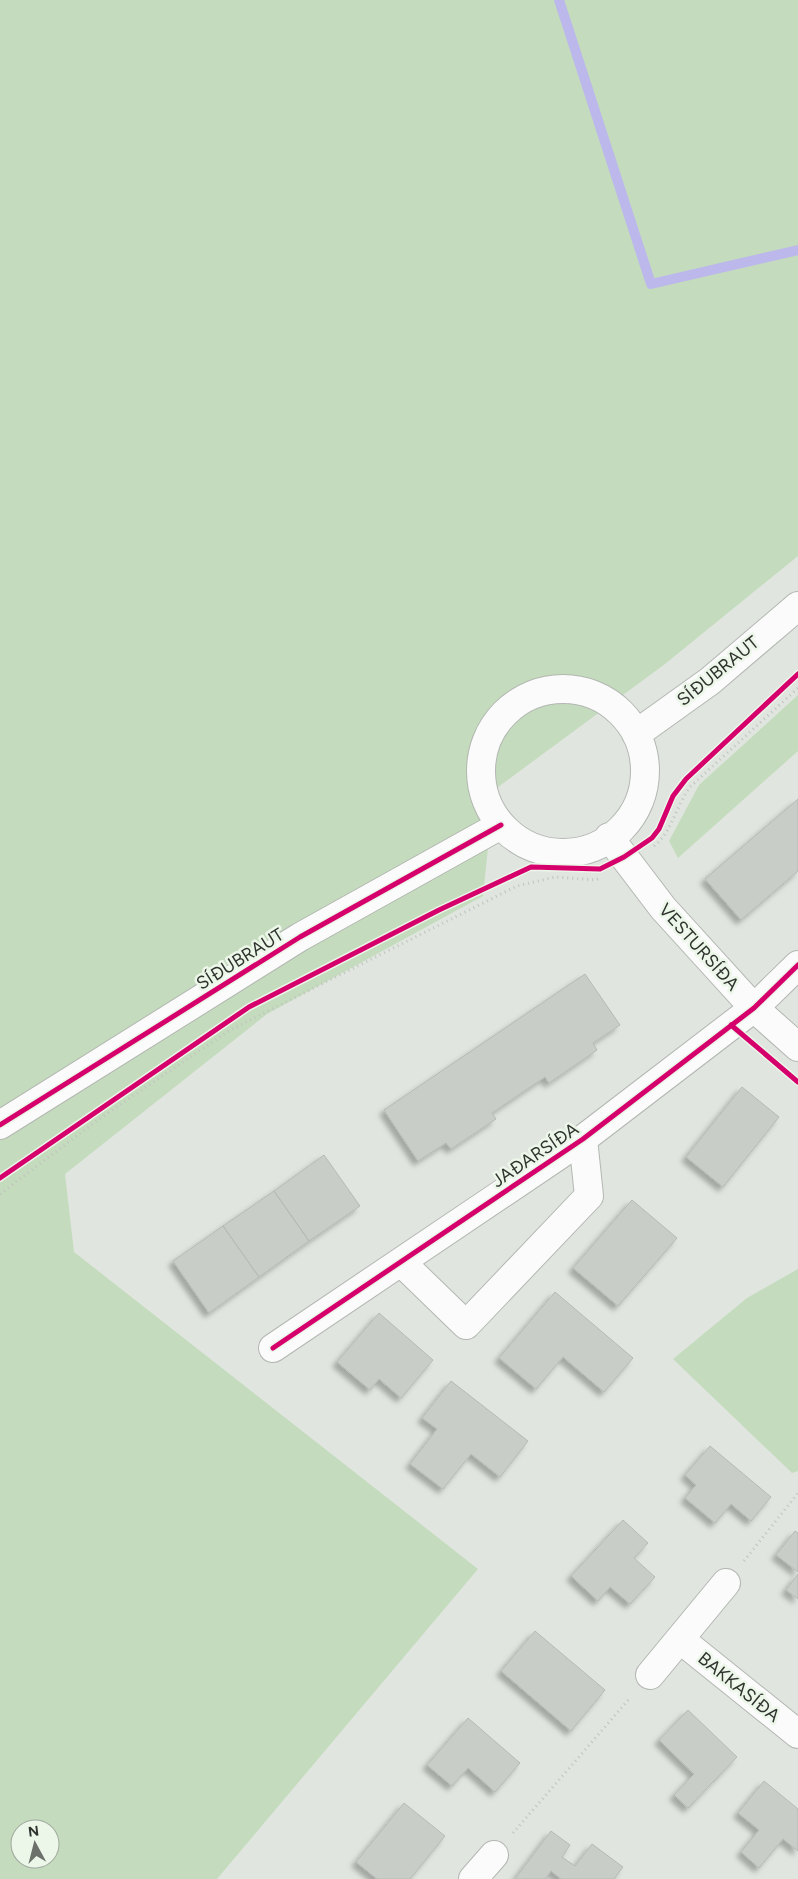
<svg xmlns="http://www.w3.org/2000/svg" width="798" height="1879" font-family="Figtree,sans-serif">
	<defs>
		<filter id="shadow"><feDropShadow dx="-4.5" dy="4.5" stdDeviation="2.5" flood-color="#0004"/></filter>
	</defs>
	<rect width="100%" height="100%" fill="#e0e5df"/>
	<path fill="#c4dcbd" fill-rule="evenodd" d="M 0,0 L 798,0 L 798,556 L 665,664 L 494,790 L 483,896 L 267,1014 L 65,1174 L 74,1252 L 478,1569 L 217,1879 L 0,1879 ZM 20,1829 L 50,1829 L 50,1859 L 20,1859 Z
		M 798,695 L 798,751 L 678,858 L 669,841 L 699,785 Z
		M 798,1269 L 798,1471 L 792,1473 L 673,1359 L 747,1298 Z"/>
	<g fill="none" stroke-linecap="round" stroke-linejoin="round">
		<path stroke="#bcb8eb" stroke-width="10" d="M 559,0 L 651,284 L 798,250"/>
	</g>
	<path fill="#c9cdc8" stroke="#b6bab6" filter="url(#shadow)" d="M 798,799 L 798,871 L 741,920 L 705,879 Z
		M 585,974 L 620,1025 L 593,1043 L 597,1050 L 549,1083 L 545,1077 L 492,1113 L 496,1119 L 451,1149 L 446,1143 L 418,1161 L 384,1110 Z
		M 742,1087 L 779,1117 L 723,1187 L 686,1157 Z
		M 324,1155 L 360,1206 L 309,1241 L 274,1191 Z
		M 274,1191 L 309,1241 L 259,1277 L 223,1226 Z
		M 632,1200 L 677,1238 L 618,1306 L 573,1268 Z
		M 223,1226 L 259,1277 L 209,1313 L 173,1261 Z
		M 555,1292 L 633,1358 L 604,1392 L 563,1357 L 536,1389 L 499,1358 Z
		M 379,1313 L 433,1360 L 401,1398 L 379,1379 L 370,1390 L 337,1362 Z
		M 451,1381 L 528,1441 L 500,1477 L 471,1454 L 443,1489 L 410,1464 L 437,1429 L 422,1418 Z
		M 710,1446 L 771,1497 L 751,1521 L 731,1504 L 715,1523 L 685,1498 L 696,1485 L 685,1475 Z
		M 623,1520 L 648,1543 L 634,1558 L 655,1577 L 630,1604 L 610,1587 L 598,1601 L 571,1576 Z
		M 795,1531 L 798,1533 L 798,1572 L 776,1555 Z
		M 798,1574 L 798,1599 L 786,1590 Z
		M 535,1631 L 605,1690 L 571,1731 L 501,1671 Z
		M 688,1710 L 737,1757 L 688,1808 L 674,1795 L 694,1774 L 659,1740 Z
		M 468,1718 L 520,1763 L 495,1792 L 468,1768 L 452,1786 L 427,1765 Z
		M 764,1781 L 798,1809 L 798,1851 L 783,1839 L 759,1868 L 741,1852 L 759,1830 L 738,1813 Z
		M 404,1803 L 445,1836 L 410,1879 L 377,1879 L 356,1862 Z
		M 551,1831 L 570,1845 L 562,1857 L 575,1866 L 592,1844 L 623,1867 L 614,1879 L 561,1879 L 551,1871 L 545,1879 L 515,1879 Z"/>
	<g fill="none" stroke-linecap="round" stroke-linejoin="round">
		<defs>
			<path id="minor" d="M481 771a82 82 0 1 1 164 0a82 82 0 1 1-164 0Z
				M 636,734 L 710,681 L 798,606
				M 609,837 L 663,908 L 754,1008 L 798,1047
				M 0,1125 L 300,937 L 501,825
				M 401,1262 L 466,1325 L 589,1196 L 583,1139
				M 273,1348 L 583,1139 L 754,1008 L 798,965
				M 681,1640 L 798,1734
				M 650,1675 L 726,1583
				M 473,1879 L 494,1855"/>
		</defs>
		<use href="#minor" stroke="#b3b7b2" stroke-width="30"/>
		<path stroke="#c1c3bf" stroke-width="3" stroke-dasharray="1 4" stroke-linecap="butt" d="M 654,846 C 672,832 676,806 690,787 L 798,688
			M 0,1194 L 99,1119 L 230,1030 L 517,886 L 555,877 L 596,880 L 601,877
			M 744,1561 L 798,1493
			M 513,1833 L 630,1698"/>
		<use href="#minor" stroke="#fafbfa" stroke-width="28"/>
		<defs>
			<path id="cycleway" d="M 731,1025 L 798,1082
				M 0,1125 L 300,937 L 501,825
				M 0,1178 L 249,1007 L 439,910 L 531,867 L 600,869 L 624,857 L 652,838 L 659,829 L 673,796 L 686,779 L 798,674
				M 273,1348 L 583,1139 L 754,1008 L 798,965"/>
		</defs>
		<use href="#cycleway" stroke="#ecf6e9" stroke-width="8"/>
		<use href="#cycleway" stroke="#d6006c" stroke-width="5"/>
	</g>
	<g text-anchor="middle" stroke-width="5" stroke-linejoin="round" paint-order="stroke">
		<g font-size="18" fill="#2f332e" stroke="#ecf6e9">
			<text transform="translate(718 671) rotate(-39)" y="6">SÍÐUBRAUT</text>
			<text transform="translate(699 947) rotate(48)" y="6">VESTURSÍÐA</text>
			<text transform="translate(240 959) rotate(-32)" y="6">SÍÐUBRAUT</text>
			<text transform="translate(535 1155) rotate(-34)" y="6">JAÐARSÍÐA</text>
			<text transform="translate(739 1687) rotate(39)" y="6">BAKKASÍÐA</text>
		</g>
	</g>
	<g transform="translate(35 1844) rotate(353)"><circle r="24" fill="#ecf6e9" stroke="#a0a89e"/>
	<path d="M0-4L9 19L0 12L-9 19Z" fill="#6d716c"/>
	<text y="-8" font-size="14" font-weight="bold" text-anchor="middle" fill="#2f332e">N</text>
	</g>
</svg>
